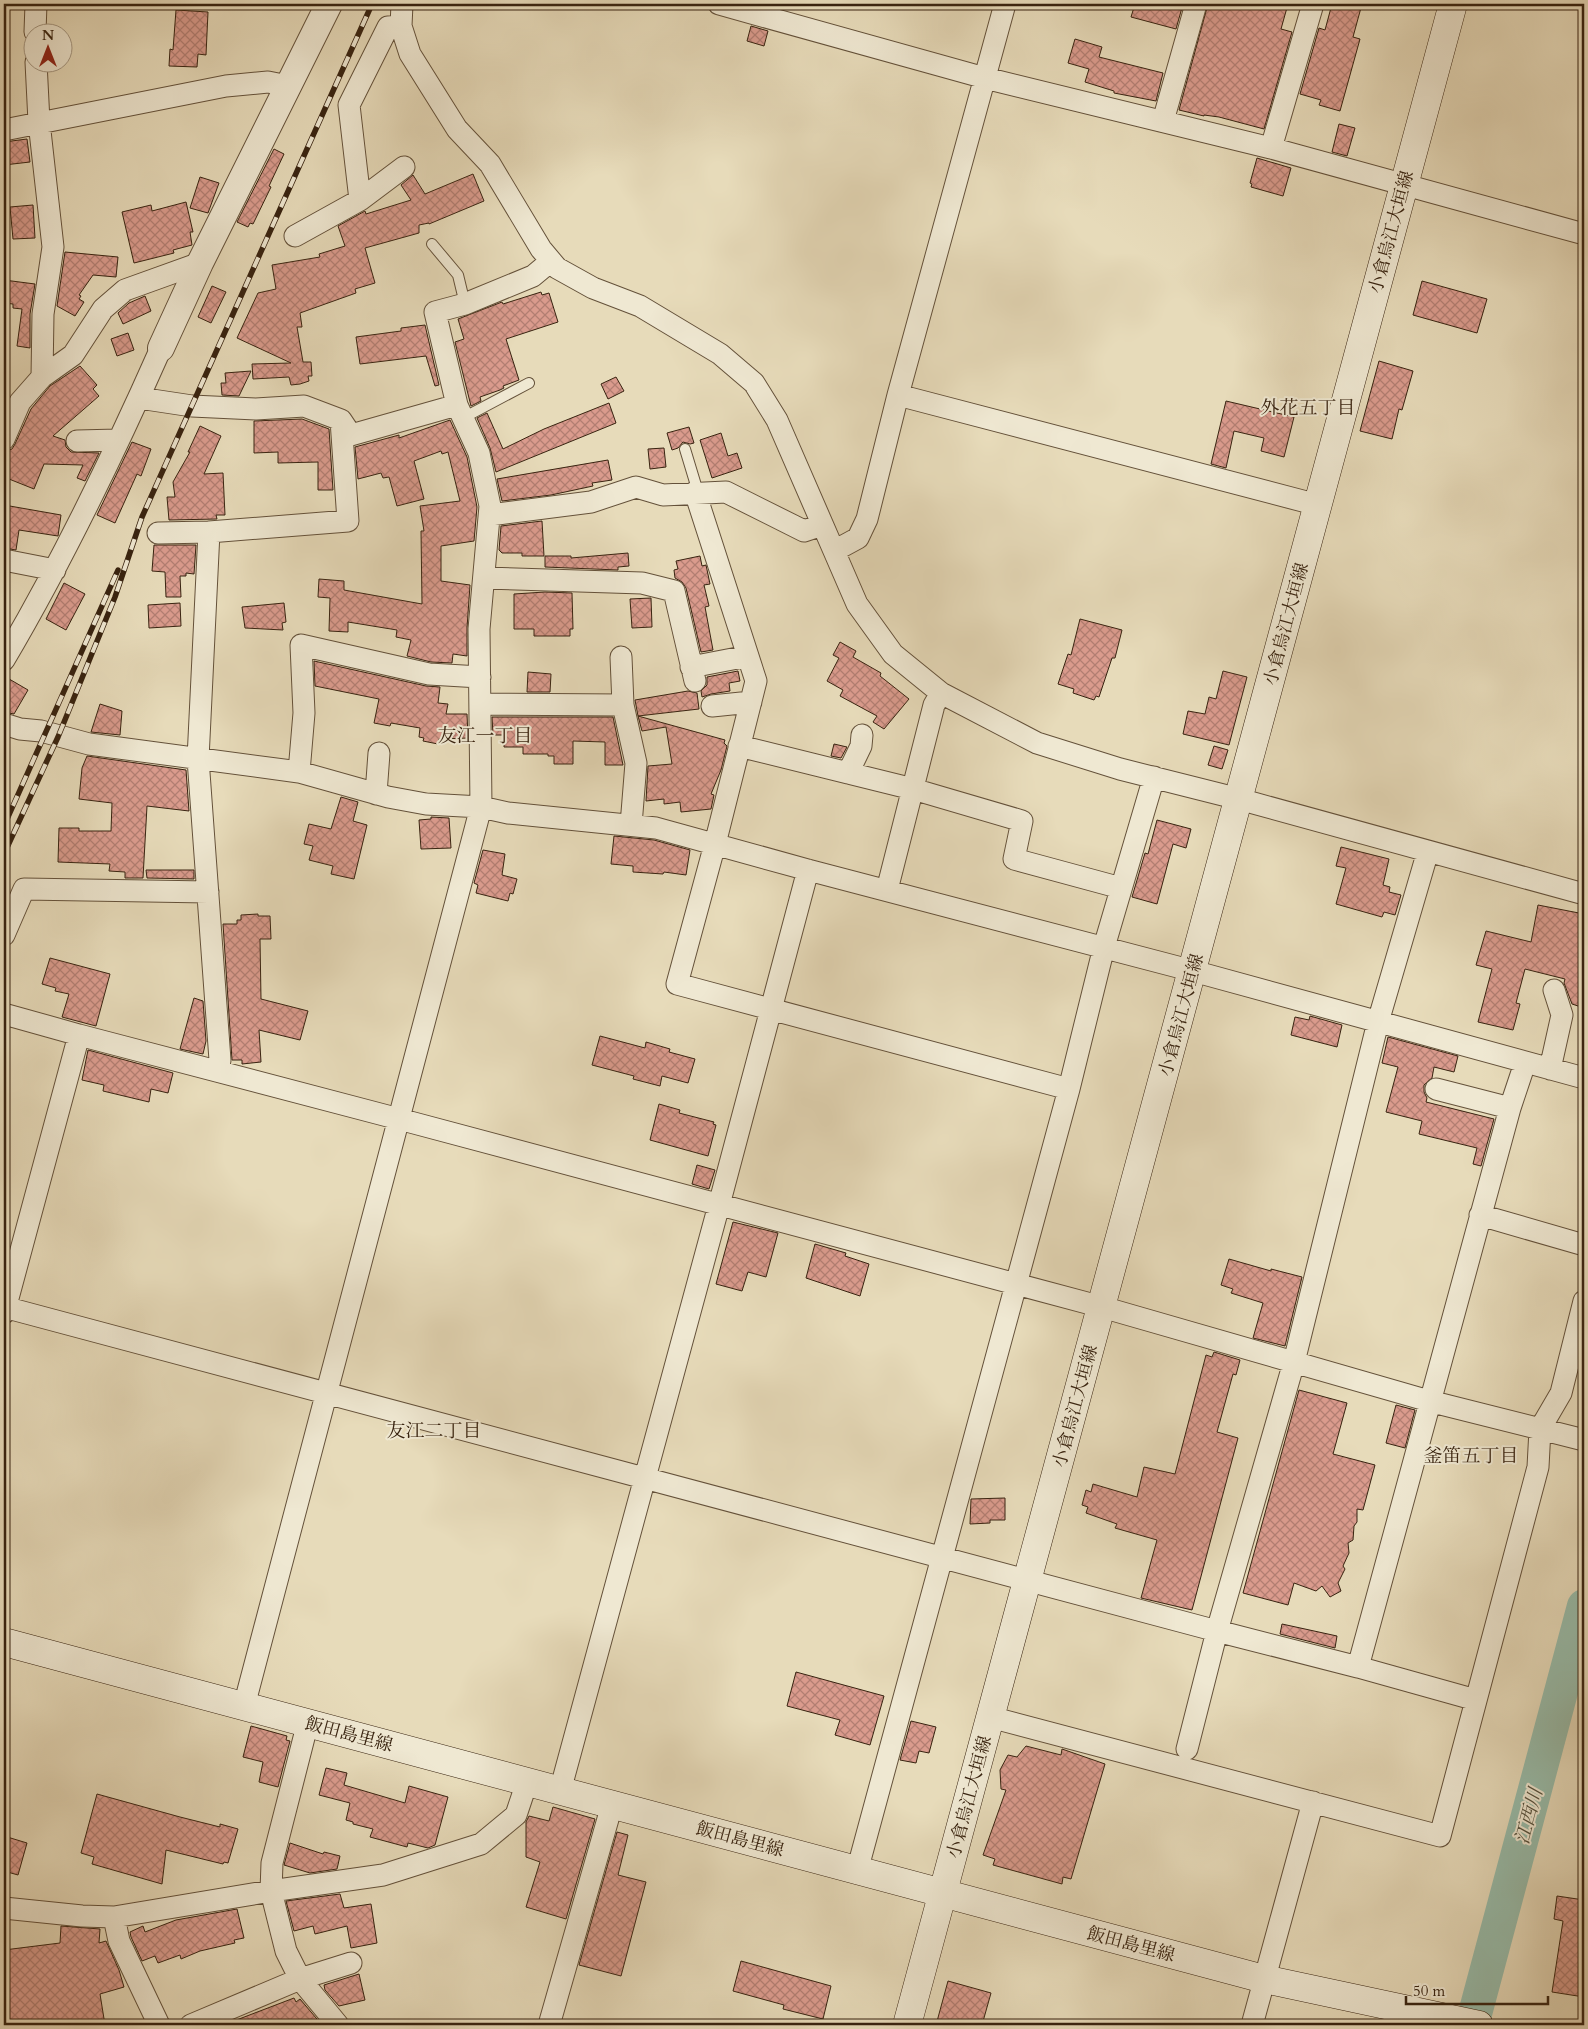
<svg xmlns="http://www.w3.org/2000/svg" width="1588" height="2029" font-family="Cardo,'Noto Serif JP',serif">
	<defs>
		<pattern id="building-cross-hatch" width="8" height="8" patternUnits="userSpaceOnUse" patternTransform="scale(1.25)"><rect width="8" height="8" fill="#da9b8d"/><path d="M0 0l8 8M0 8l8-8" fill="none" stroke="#b27e72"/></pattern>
	</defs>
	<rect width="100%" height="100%" fill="#e7dbba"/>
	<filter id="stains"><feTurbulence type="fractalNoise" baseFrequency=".004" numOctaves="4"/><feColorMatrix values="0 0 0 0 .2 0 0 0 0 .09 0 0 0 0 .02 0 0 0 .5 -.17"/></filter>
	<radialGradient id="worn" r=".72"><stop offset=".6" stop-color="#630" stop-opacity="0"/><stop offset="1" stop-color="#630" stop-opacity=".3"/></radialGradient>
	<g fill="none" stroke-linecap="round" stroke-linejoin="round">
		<path stroke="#98bcaa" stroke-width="34" d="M 1472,2025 L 1584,1606"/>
	</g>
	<path fill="url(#building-cross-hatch)" stroke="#382310" d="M 1135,4 L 1183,4 L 1176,29 L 1131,17 Z
		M 1208,4 L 1288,4 L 1281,29 L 1292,32 L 1264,129 L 1219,117 L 1204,115 L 1204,116 L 1179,110 Z
		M 1332,4 L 1362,4 L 1353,37 L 1360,39 L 1340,111 L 1319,105 L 1321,100 L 1300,94 L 1319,28 L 1325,30 Z
		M 176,10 L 208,12 L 206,55 L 198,54 L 197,67 L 169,66 L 170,49 L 173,50 Z
		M 751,26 L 768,31 L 764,46 L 747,41 Z
		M 1075,39 L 1102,47 L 1099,57 L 1163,73 L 1156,101 L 1114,93 L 1114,91 L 1085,82 L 1089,69 L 1068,63 Z
		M 1339,124 L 1355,128 L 1347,156 L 1332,152 Z
		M 27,139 L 30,162 L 4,165 L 4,142 Z
		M 274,149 L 284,154 L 269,186 L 271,187 L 254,222 L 253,224 L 250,223 L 248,227 L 237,222 Z
		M 1257,158 L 1291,168 L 1283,196 L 1251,187 L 1252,184 L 1250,183 Z
		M 473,174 L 484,201 L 429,224 L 429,223 L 419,225 L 419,233 L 365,248 L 375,283 L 355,289 L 356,293 L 300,313 L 302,327 L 297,327 L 303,362 L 311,362 L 312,376 L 308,376 L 309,381 L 300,384 L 291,385 L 289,377 L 253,379 L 252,364 L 291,363 L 237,338 L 258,293 L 276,289 L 272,265 L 320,257 L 319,254 L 345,246 L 338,226 L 365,211 L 366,214 L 411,200 L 401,185 L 413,175 L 425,194 Z
		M 200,177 L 219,183 L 208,213 L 190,208 Z
		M 186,202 L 193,232 L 190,232 L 192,245 L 173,250 L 174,253 L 134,263 L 122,212 L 151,205 L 152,211 Z
		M 33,205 L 35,238 L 13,239 L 10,207 Z
		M 65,252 L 118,257 L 116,277 L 93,275 L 79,295 L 81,296 L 79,299 L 84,302 L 75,316 L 57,306 Z
		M 4,280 L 35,284 L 30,314 L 30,348 L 17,346 L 22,309 L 13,308 L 13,304 L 4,303 Z
		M 1422,281 L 1487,299 L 1477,333 L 1413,315 Z
		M 212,286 L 226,292 L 211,323 L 198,317 Z
		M 541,292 L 542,295 L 549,293 L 558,322 L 506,339 L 519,380 L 503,386 L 504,388 L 500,390 L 480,397 L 481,401 L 471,406 L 455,342 L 464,339 L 458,319 L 502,302 L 503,304 Z
		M 145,296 L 151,311 L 123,324 L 118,313 L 129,303 Z
		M 425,325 L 439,385 L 435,386 L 426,356 L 360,364 L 356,337 L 401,331 L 401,328 Z
		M 128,333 L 134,350 L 117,356 L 111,339 Z
		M 1379,361 L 1413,371 L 1402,410 L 1399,409 L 1392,439 L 1360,431 Z
		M 80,366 L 97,385 L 93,389 L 99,396 L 53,436 L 65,440 L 66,447 L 71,452 L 99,453 L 85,481 L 77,478 L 83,465 L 44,464 L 34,489 L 4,477 L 4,457 L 6,451 L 12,449 L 15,444 L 31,409 L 50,386 Z
		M 251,371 L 239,396 L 222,395 L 221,383 L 226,383 L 225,373 Z
		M 616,377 L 624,391 L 608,399 L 601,384 Z
		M 1226,401 L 1294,417 L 1284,457 L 1261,451 L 1264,438 L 1234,431 L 1226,468 L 1211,464 Z
		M 609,403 L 616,423 L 496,472 L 490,448 L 477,418 L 487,413 L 503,449 L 544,429 Z
		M 302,419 L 329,429 L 333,490 L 318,490 L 318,462 L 278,463 L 278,452 L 254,453 L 254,421 Z
		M 450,420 L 467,457 L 477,507 L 474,541 L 441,546 L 441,581 L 470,585 L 467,628 L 467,656 L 453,654 L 452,663 L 431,662 L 407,656 L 411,640 L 396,637 L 397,630 L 348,622 L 348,632 L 329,631 L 330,598 L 318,597 L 319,579 L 344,581 L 344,590 L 422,604 L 421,531 L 424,531 L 420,506 L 460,501 L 448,452 L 442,454 L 441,451 L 414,461 L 424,499 L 397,506 L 389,477 L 383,478 L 381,473 L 358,479 L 355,447 L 399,435 L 399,438 Z
		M 200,426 L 221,436 L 204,474 L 223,473 L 225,515 L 216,515 L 217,519 L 169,520 L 167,497 L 175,497 L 173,482 L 190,452 L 188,452 Z
		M 689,427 L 694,443 L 690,444 L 683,442 L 678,448 L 672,450 L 667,433 Z
		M 721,433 L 728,456 L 737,453 L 742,468 L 712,478 L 700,440 Z
		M 132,442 L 151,449 L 141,476 L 137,474 L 115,523 L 97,515 Z
		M 664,448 L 666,467 L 650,469 L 648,449 Z
		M 608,460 L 612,480 L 592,483 L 593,486 L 551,495 L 502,501 L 497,479 Z
		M 4,505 L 61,515 L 58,536 L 19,530 L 16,550 L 4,548 Z
		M 542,521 L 544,556 L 522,556 L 522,553 L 502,553 L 499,550 L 501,526 Z
		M 154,545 L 196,545 L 194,574 L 186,573 L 186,576 L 180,576 L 181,597 L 166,597 L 165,572 L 152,571 Z
		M 628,553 L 629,566 L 618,567 L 618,570 L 545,567 L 545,556 L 571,556 L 571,558 Z
		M 700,556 L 702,566 L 706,565 L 710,584 L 704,585 L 709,606 L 705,607 L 713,650 L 701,652 L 686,588 L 682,582 L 675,578 L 674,570 L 678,569 L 676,561 Z
		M 64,583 L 85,594 L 66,630 L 46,619 Z
		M 545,592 L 572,593 L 573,629 L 570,629 L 570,636 L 534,636 L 534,629 L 514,629 L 514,594 Z
		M 651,598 L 652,627 L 632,628 L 630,599 Z
		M 180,603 L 181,626 L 149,628 L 148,605 Z
		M 284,603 L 286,622 L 282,623 L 283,630 L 245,628 L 242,607 Z
		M 1080,619 L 1122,630 L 1115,658 L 1112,658 L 1099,697 L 1096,696 L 1094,700 L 1073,693 L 1074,689 L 1058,684 L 1068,654 L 1071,655 Z
		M 840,642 L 856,651 L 853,657 L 881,673 L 880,676 L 909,699 L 884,729 L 873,722 L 877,716 L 840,696 L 843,690 L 827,681 L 839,658 L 833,655 Z
		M 314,661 L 426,686 L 440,687 L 438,703 L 448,704 L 446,714 L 467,714 L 468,738 L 439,739 L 438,744 L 423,741 L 424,738 L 419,737 L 420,728 L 391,723 L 390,726 L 374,723 L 379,699 L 315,686 Z
		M 738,671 L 740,681 L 729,683 L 730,691 L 711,694 L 702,697 L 701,691 L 707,685 L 707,677 Z
		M 1223,671 L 1247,677 L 1229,745 L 1183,734 L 1188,711 L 1205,714 L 1209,697 L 1216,699 Z
		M 528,672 L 551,674 L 550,692 L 527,692 Z
		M 4,676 L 28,690 L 14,714 L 4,712 Z
		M 688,691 L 697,693 L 699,709 L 638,716 L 635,700 Z
		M 100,704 L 122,711 L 120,735 L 91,732 Z
		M 638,716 L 725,740 L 724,743 L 727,746 L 721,770 L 711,794 L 714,795 L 711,809 L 681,812 L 680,802 L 664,804 L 664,799 L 646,801 L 648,766 L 672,764 L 666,727 L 642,731 Z
		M 492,717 L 613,717 L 623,765 L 605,765 L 605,742 L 573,741 L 573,764 L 554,764 L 554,756 L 548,756 L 548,754 L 523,754 L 523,747 L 504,747 L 504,735 L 493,735 Z
		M 834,744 L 847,747 L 841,758 L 831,756 Z
		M 1214,746 L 1228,750 L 1222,769 L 1208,765 Z
		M 87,756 L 186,770 L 189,811 L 147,806 L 143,878 L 125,878 L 125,872 L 109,871 L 110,864 L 58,862 L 59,828 L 79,828 L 79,831 L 111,831 L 112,803 L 79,799 L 82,768 Z
		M 341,797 L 358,802 L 353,821 L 367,825 L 354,879 L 331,874 L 333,866 L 309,860 L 313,846 L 304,844 L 309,824 L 331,829 Z
		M 431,817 L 449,818 L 451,848 L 421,849 L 419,820 L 431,819 Z
		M 1157,820 L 1191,829 L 1186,848 L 1173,844 L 1157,904 L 1132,897 L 1145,853 L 1148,854 Z
		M 614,836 L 654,840 L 690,850 L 686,875 L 664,872 L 663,874 L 633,872 L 633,866 L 611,864 Z
		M 1341,847 L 1389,859 L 1383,885 L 1390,887 L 1389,892 L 1401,895 L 1395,915 L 1384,912 L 1382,917 L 1336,904 L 1346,868 L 1336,866 Z
		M 483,850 L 505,854 L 502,875 L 517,879 L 513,894 L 510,893 L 508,901 L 476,893 L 478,885 L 474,883 Z
		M 146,870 L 194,870 L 194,879 L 147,878 Z
		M 1538,905 L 1584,914 L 1584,1008 L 1572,1004 L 1564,983 L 1565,979 L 1525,969 L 1516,1003 L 1520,1004 L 1513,1030 L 1478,1022 L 1492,969 L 1476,965 L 1486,931 L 1531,942 Z
		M 258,914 L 258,916 L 270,916 L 271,939 L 260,939 L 261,999 L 308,1011 L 300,1040 L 259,1030 L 261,1062 L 242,1064 L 242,1060 L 232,1060 L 223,924 L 237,924 L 237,920 L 241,920 L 241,915 Z
		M 50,958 L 110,974 L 96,1026 L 62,1017 L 69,994 L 55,991 L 56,988 L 42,984 Z
		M 194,998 L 203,1001 L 206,1041 L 203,1054 L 180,1049 Z
		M 1310,1016 L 1342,1025 L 1337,1047 L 1291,1035 L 1295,1017 L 1309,1020 Z
		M 600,1036 L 645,1048 L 646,1042 L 670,1049 L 669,1052 L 695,1059 L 688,1083 L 662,1076 L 660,1086 L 633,1079 L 634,1076 L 592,1065 Z
		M 1388,1037 L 1458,1056 L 1454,1072 L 1434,1067 L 1432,1078 L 1424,1085 L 1424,1092 L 1427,1098 L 1426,1102 L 1494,1119 L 1481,1166 L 1473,1164 L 1477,1148 L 1419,1134 L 1422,1121 L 1386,1112 L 1398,1067 L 1382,1063 Z
		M 88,1050 L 173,1073 L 168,1093 L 151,1089 L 149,1102 L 103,1091 L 104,1085 L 82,1080 Z
		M 659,1104 L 680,1110 L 679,1113 L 714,1122 L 713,1124 L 716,1125 L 708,1156 L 650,1140 Z
		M 697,1165 L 715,1170 L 709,1189 L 692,1184 Z
		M 733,1222 L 778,1233 L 766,1277 L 748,1272 L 742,1291 L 716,1284 Z
		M 815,1244 L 846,1253 L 845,1256 L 869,1264 L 860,1296 L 806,1278 Z
		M 1229,1259 L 1271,1271 L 1271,1269 L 1302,1277 L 1285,1346 L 1253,1338 L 1263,1303 L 1231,1293 L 1233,1289 L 1221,1285 Z
		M 1214,1352 L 1240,1360 L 1236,1375 L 1233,1374 L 1217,1432 L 1238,1438 L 1192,1610 L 1141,1598 L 1157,1540 L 1115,1528 L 1117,1524 L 1086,1513 L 1088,1507 L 1082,1505 L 1086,1490 L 1091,1492 L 1093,1484 L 1137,1497 L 1144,1467 L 1175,1474 L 1206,1355 L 1212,1357 Z
		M 1299,1390 L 1347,1403 L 1333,1454 L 1375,1465 L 1363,1510 L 1357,1509 L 1357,1522 L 1354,1526 L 1353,1540 L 1348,1543 L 1349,1553 L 1343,1566 L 1345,1569 L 1338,1583 L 1341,1591 L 1330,1597 L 1322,1586 L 1316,1591 L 1294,1583 L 1288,1605 L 1243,1593 Z
		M 1396,1405 L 1415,1410 L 1405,1448 L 1386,1443 Z
		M 1005,1498 L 1005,1520 L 990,1520 L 990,1523 L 970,1524 L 971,1499 Z
		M 1282,1624 L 1337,1636 L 1335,1648 L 1280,1634 Z
		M 796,1672 L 884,1696 L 870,1745 L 835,1735 L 840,1720 L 787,1706 Z
		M 911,1721 L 936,1727 L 929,1753 L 919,1751 L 916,1763 L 900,1760 Z
		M 251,1726 L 287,1736 L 286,1740 L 290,1741 L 278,1787 L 259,1782 L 263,1762 L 243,1757 Z
		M 1026,1746 L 1061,1755 L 1062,1749 L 1105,1764 L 1071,1879 L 1063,1877 L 1062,1884 L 993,1865 L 995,1859 L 983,1855 L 1006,1790 L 1001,1789 L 1000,1770 L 1008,1755 L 1017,1757 Z
		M 326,1768 L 347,1773 L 344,1785 L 405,1803 L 409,1786 L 448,1797 L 435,1845 L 428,1848 L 408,1843 L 407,1847 L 370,1837 L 373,1829 L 353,1824 L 353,1822 L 346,1820 L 350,1803 L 319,1795 Z
		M 97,1794 L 180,1817 L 220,1827 L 220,1824 L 238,1829 L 228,1863 L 224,1862 L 223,1864 L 166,1850 L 162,1884 L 92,1864 L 94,1857 L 81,1853 Z
		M 553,1807 L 595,1819 L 566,1919 L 526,1907 L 540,1862 L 526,1857 L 526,1822 L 529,1816 L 549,1821 Z
		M 617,1832 L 628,1835 L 618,1875 L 646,1882 L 621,1976 L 579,1965 Z
		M 4,1836 L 27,1843 L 18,1875 L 4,1871 Z
		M 290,1843 L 323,1854 L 324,1852 L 340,1856 L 337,1869 L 310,1873 L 284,1865 Z
		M 340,1894 L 344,1908 L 371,1904 L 377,1943 L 351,1948 L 347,1926 L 315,1934 L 313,1926 L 294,1931 L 286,1901 Z
		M 1557,1896 L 1584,1900 L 1584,1997 L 1552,1992 L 1563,1921 L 1554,1919 Z
		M 237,1909 L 244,1938 L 234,1940 L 235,1943 L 200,1951 L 181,1959 L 180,1955 L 158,1963 L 155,1956 L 142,1961 L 131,1937 L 130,1932 L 143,1926 L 145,1932 L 176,1920 Z
		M 61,1926 L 100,1929 L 99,1943 L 106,1941 L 119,1970 L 124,1987 L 100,1994 L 105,2025 L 4,2025 L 4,1950 L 60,1943 Z
		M 741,1961 L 831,1986 L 823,2019 L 783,2009 L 784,2005 L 733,1991 Z
		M 359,1974 L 365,2000 L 339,2006 L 325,1990 L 324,1985 Z
		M 948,1981 L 991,1993 L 982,2025 L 936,2025 Z
		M 294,1998 L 296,2002 L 300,1999 L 322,2025 L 227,2025 L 226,2024 Z"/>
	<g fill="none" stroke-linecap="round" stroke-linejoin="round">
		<defs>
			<path id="service" d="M 432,244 L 458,275 L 465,304
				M 463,418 L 529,383
				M 685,449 L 698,492"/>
			<path id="minor" d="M 402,4 L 401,26 L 410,54 L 457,129 L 490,164 L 541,249 L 557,268 L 593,288 L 640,306 L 720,354 L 754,383 L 777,420 L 834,551
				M 719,4 L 985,78 L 1271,148 L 1584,234
				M 1005,4 L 898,395 L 867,519 L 858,538 L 834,551 L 857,604 L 893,654 L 941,693 L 1037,743 L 1120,769 L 1239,799 L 1584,894
				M 35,32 L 36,4
				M 1163,121 L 1196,4
				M 4,130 L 226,86 L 268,82 L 288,86
				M 1271,148 L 1313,4
				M 360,200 L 404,167
				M 295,236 L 360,200 L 349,105 L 388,27 L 401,26
				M 42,377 L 73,355 L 103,309 L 125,290 L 200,263
				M 898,395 L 1318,505
				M 139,398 L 192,406 L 256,409 L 304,406 L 341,420 L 351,435 L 457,405 L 479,453 L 490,506 L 479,629 L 481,807 L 244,1706
				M 457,405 L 435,312 L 465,304 L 533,276 L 551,261
				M 4,439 L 20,402 L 42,377 L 43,314 L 53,247 L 39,122 L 36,62
				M 77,441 L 118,440
				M 695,492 L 756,681 L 715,844 L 677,984 L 1069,1089
				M 490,515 L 591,502 L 636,487 L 663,495 L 726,492 L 804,531 L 822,525
				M 158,533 L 209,532
				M 4,560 L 55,570
				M 484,578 L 642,583 L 674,591 L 695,681
				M 621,657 L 623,705
				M 4,660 C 63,560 114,454 161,348
				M 691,667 L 748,656
				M 480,704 L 623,705 L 636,763 L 631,825
				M 712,706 L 751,702
				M 4,724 L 20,729 L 41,731 L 89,744 L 299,772 L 388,797 L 426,804 L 481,807 L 508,813 L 656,828 L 808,870 L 1193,971 L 1584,1078
				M 739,746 L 913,789 L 1022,821 L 1014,859 L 1121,888
				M 299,772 L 304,713 L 301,645 L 429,674 L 480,677
				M 848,773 L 861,746 L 862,735
				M 376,794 L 379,753
				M 887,890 L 934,705 L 941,693
				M 4,935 L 24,889 L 208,892
				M 4,1014 L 79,1035
				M 1550,1069 L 1562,1015 L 1554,990
				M 218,1071 L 220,1060 L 198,759 L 209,532 L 348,521 L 341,420
				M 1436,1089 L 1510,1108 L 1525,1063
				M 1480,1215 L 1584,1245
				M 4,1307 L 1217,1631 L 1294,1362 L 1378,1022 L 1428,851
				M 4,1313 L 79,1035 L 399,1119 L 1102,1307 L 1429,1401 L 1584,1440
				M 1476,1700 L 1358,1667 L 1510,1108
				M 990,1717 L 1440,1836 L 1538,1467 L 1540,1429 L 1561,1393 L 1584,1301
				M 308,1722 L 272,1863 L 271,1891 L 286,1951 L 300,1979 L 338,2025
				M 1187,1749 L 1217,1631 L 1358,1667
				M 560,1791 L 719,1205 L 808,870
				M 857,1871 L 1069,1089 L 1104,947 L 1154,777
				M 4,1908 L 82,1916 L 114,1917 L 271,1891 L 383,1875 L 481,1844 L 516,1815 L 527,1782
				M 114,1917 L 119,1941 L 159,2025
				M 191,2025 L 300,1979 L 351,1963
				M 549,2025 L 612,1805
				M 1252,2025 L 1313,1802"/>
			<path id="tertiary" d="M 161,348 L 200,263 L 329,4"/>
			<path id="secondary" d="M 4,1642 L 1264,1979 L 1479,2025
				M 907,2025 L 1453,4"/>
		</defs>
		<use href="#service" stroke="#64513a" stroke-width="12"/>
		<use href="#minor" stroke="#64513a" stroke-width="23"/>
		<use href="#tertiary" stroke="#64513a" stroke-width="28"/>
		<use href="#secondary" stroke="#382310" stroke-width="29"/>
		<use href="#service" stroke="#efe8d2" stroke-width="10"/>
		<use href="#minor" stroke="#efe8d2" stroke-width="21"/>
		<use href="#tertiary" stroke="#efe8d2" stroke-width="26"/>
		<use href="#secondary" stroke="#efe8d2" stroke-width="28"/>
		<defs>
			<path id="rail" d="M 4,826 L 118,570
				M 4,854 L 58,737 L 115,597 L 142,517 L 372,4"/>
		</defs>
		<use href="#rail" stroke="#382310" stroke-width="5.5"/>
		<use href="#rail" stroke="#efe8d2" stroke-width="4" stroke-dasharray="11" stroke-linecap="butt"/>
	</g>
	<g text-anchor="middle" stroke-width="4" stroke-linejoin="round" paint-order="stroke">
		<g font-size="18" fill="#382310" stroke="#efe8d2">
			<text transform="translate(1391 232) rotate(-75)" y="6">小倉烏江大垣線</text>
			<text transform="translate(1286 624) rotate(-75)" y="6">小倉烏江大垣線</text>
			<text transform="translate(1181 1015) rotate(-75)" y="6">小倉烏江大垣線</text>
			<text transform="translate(1075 1406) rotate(-75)" y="6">小倉烏江大垣線</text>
			<text transform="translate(349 1734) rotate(15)" y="6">飯田島里線</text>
			<text transform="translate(969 1797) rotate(-75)" y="6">小倉烏江大垣線</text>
			<text transform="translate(740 1839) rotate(15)" y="6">飯田島里線</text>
			<text transform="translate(1131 1944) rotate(15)" y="6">飯田島里線</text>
		</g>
		<g font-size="19" fill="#382310" stroke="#efe8d2">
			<text x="1308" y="414">外花五丁目</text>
			<text x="485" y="742">友江一丁目</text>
			<text x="434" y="1437">友江二丁目</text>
			<text x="1471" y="1462">釜笛五丁目</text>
		</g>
		<g font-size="19" font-style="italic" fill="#55513e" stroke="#efe8d2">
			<text transform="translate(1528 1816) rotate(-75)" y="7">江西川</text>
		</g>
	</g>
	<rect width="1588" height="2029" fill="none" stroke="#e7dbba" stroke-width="20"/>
	<rect x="5" y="5" width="1578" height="2019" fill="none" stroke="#382310" stroke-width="2.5"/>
	<rect x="10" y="10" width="1568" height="2009" fill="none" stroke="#382310"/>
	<g transform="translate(48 48)"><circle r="24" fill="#efe8d2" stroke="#a69984"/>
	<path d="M0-4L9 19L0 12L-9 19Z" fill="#8f2418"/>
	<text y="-8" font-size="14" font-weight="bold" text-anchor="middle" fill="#382310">N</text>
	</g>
	<path d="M1406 1996v8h142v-8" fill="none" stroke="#382310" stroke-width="2.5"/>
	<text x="1413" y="1996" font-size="15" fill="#382310" stroke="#efe8d2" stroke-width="4" paint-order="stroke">50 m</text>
	<rect width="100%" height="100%" filter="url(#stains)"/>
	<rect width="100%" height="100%" fill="url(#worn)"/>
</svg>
